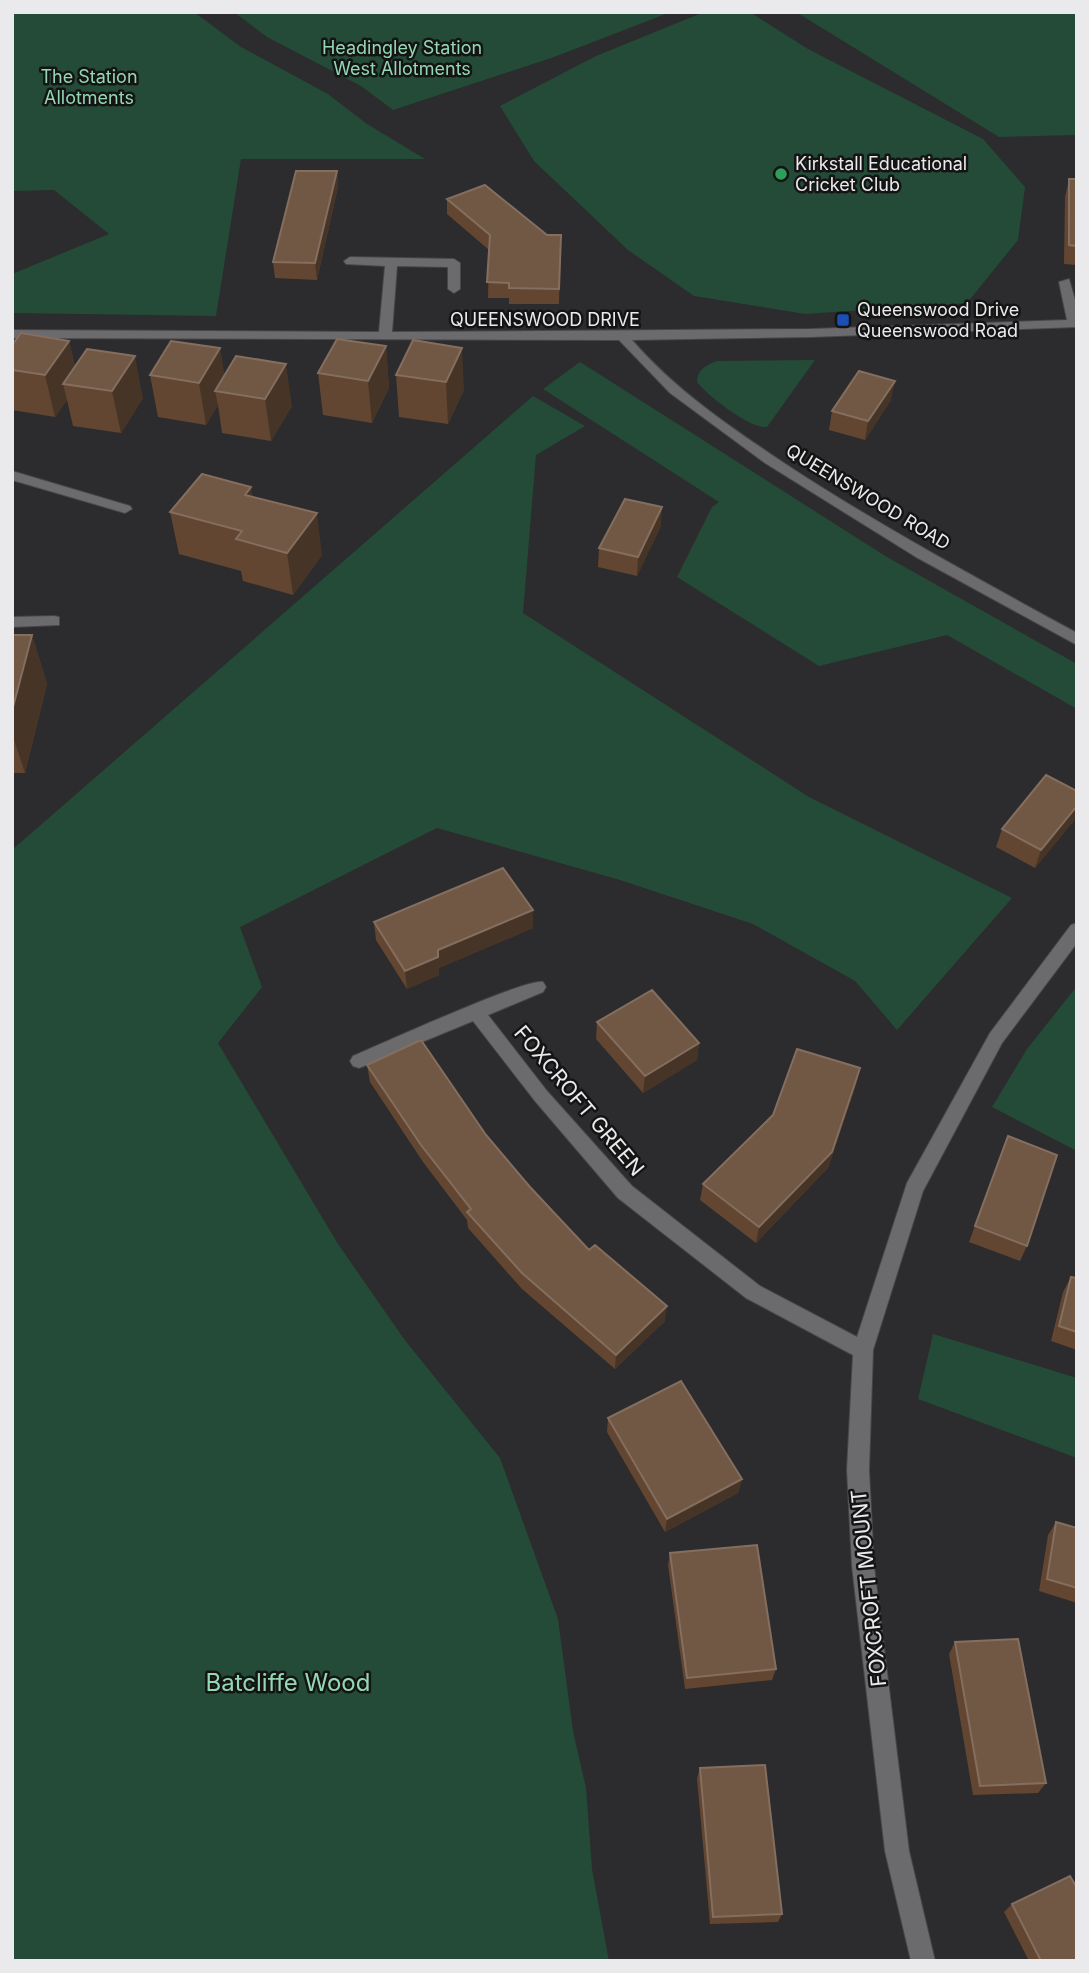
<svg xmlns="http://www.w3.org/2000/svg" width="1089" height="1973" font-family="Inter,sans-serif">
	<rect width="100%" height="100%" fill="#2c2b2d"/>
	<path fill="#244b38" d="M 12,12 L 194,12 L 241,47 L 328,94 L 367,124 L 425,159 L 241,159 L 216,316 L 12,313 L 12,274 L 109,234 L 54,190 L 12,191 Z
		M 234,12 L 671,12 L 554,57 L 393,110 L 361,86 L 267,37 Z
		M 704,12 L 750,12 L 808,49 L 983,139 L 1025,187 L 1018,240 L 967,303 L 805,314 L 694,296 L 628,250 L 534,161 L 500,106 L 596,56 Z
		M 796,12 L 1077,12 L 1077,135 L 999,137 Z
		M 815,360 L 767,427 C 750,429 708,396 697,382 C 697,370 706,365 717,361 Z
		M 580,362 L 887,557 L 1077,664 L 1077,709 L 947,635 L 819,666 L 677,577 L 712,507 L 719,502 L 543,389 Z
		M 533,396 L 585,426 L 536,455 L 523,613 L 809,797 L 1012,898 L 897,1030 L 855,981 L 753,924 L 620,880 L 437,828 L 240,927 L 262,987 L 218,1043 L 338,1244 L 404,1339 L 500,1458 L 558,1619 L 573,1731 L 586,1788 L 592,1869 L 609,1961 L 12,1961 L 12,850 Z
		M 1077,986 L 1077,1151 L 992,1107 L 1027,1049 Z
		M 933,1334 L 1077,1378 L 1077,1458 L 918,1399 Z"/>
	<g fill="none" stroke-linecap="round" stroke-linejoin="round">
		<defs>
			<path id="minor" d="M 350,257 L 454,259 L 460,263 L 460,289 L 454,293 L 448,289 L 448,267 L 397,266 L 392,332 L 811,329 L 1067,320 L 1059,282 L 1069,279 L 1077,307 L 1077,327 L 811,337 L 632,340 C 677,392 733,429 790,467 C 882,527 980,580 1077,633 L 1077,645 L 916,557 L 765,463 L 670,393 L 619,340 L 12,338 L 12,330 L 379,332 L 385,266 L 346,264 L 344,261 Z
				M 12,471 L 130,506 L 132,509 L 125,513 L 12,480 Z
				M 54,616 L 59,617 L 59,625 L 12,627 L 12,617 Z
				M 1077,923 L 1077,943 L 1002,1043 L 923,1191 L 873,1350 L 869,1470 L 874,1566 L 909,1851 L 935,1961 L 911,1961 L 885,1851 L 852,1566 L 847,1470 L 853,1355 L 746,1298 L 618,1198 L 535,1101 L 473,1021 L 359,1068 L 353,1066 L 350,1061 L 353,1056 C 379,1045 528,977 543,982 L 546,987 L 543,992 L 488,1015 L 547,1091 L 632,1186 L 760,1286 L 857,1337 L 907,1183 L 990,1033 L 1071,925 Z"/>
		</defs>
		<use href="#minor" stroke="#484648" stroke-width="2"/>
		<use href="#minor" fill="#6b6a6d" fill-rule="evenodd"/>
	</g>
	<path fill="#624631" d="M 337,171 L 338,187 L 317,280 L 275,278 L 273,262 Z
		M 1069,179 L 1077,179 L 1077,265 L 1064,264 L 1065,197 Z
		M 447,199 L 547,235 L 561,235 L 559,304 L 509,304 L 509,298 L 488,298 L 489,250 L 447,214 Z
		M 413,340 L 464,390 L 448,424 L 399,417 L 396,375 Z
		M 69,341 L 75,366 L 143,398 L 121,433 L 73,426 L 67,400 L 55,417 L 12,410 L 12,345 Z
		M 386,346 L 389,388 L 372,423 L 323,415 L 318,373 Z
		M 220,348 L 224,376 L 292,406 L 271,441 L 222,433 L 218,405 L 206,425 L 158,417 L 150,375 Z
		M 891,400 L 865,440 L 829,430 L 832,411 Z
		M 253,497 L 322,555 L 293,595 L 243,581 L 241,571 L 179,554 L 170,512 Z
		M 661,526 L 637,576 L 598,567 L 599,548 Z
		M 12,635 L 32,635 L 47,684 L 25,773 L 12,773 Z
		M 1077,791 L 1077,817 L 1035,868 L 996,847 L 1002,829 Z
		M 374,922 L 533,928 L 439,968 L 439,975 L 407,989 L 376,940 Z
		M 597,1022 L 699,1043 L 697,1060 L 643,1093 L 596,1039 Z
		M 367,1065 L 486,1135 L 530,1187 L 589,1250 L 665,1321 L 615,1369 L 522,1289 L 468,1228 L 467,1220 L 423,1162 L 370,1082 Z
		M 860,1068 L 856,1085 L 828,1168 L 756,1243 L 700,1200 L 703,1184 Z
		M 1008,1136 L 1027,1246 L 1020,1261 L 969,1242 Z
		M 1071,1277 L 1077,1278 L 1077,1350 L 1051,1341 L 1063,1292 Z
		M 608,1418 L 742,1479 L 738,1493 L 665,1532 L 607,1432 Z
		M 1056,1522 L 1077,1528 L 1077,1603 L 1039,1591 L 1048,1535 Z
		M 670,1553 L 776,1669 L 772,1680 L 685,1689 L 668,1565 Z
		M 955,1642 L 1046,1783 L 1038,1793 L 973,1795 L 949,1654 Z
		M 700,1768 L 782,1914 L 778,1922 L 710,1924 L 697,1778 Z
		M 1012,1904 L 1077,1961 L 1029,1961 L 1004,1912 Z"/>
	<path fill="#463427" d="M 337,171 L 338,187 L 317,280 L 315,263 Z
		M 69,341 L 79,382 L 63,384 L 67,400 L 55,417 L 45,375 Z
		M 386,346 L 389,388 L 372,423 L 368,381 Z
		M 220,348 L 227,390 L 215,391 L 218,405 L 206,425 L 199,383 Z
		M 462,348 L 464,390 L 448,424 L 446,382 Z
		M 135,356 L 143,398 L 121,433 L 112,391 Z
		M 286,364 L 292,406 L 271,441 L 265,399 Z
		M 895,381 L 891,400 L 865,440 L 868,421 Z
		M 251,487 L 258,529 L 245,495 Z
		M 662,507 L 661,526 L 637,576 L 638,557 Z
		M 317,513 L 322,555 L 293,595 L 287,553 Z
		M 32,635 L 47,684 L 25,773 L 12,734 L 12,711 Z
		M 1077,806 L 1077,817 L 1035,868 L 1041,850 Z
		M 533,910 L 533,928 L 439,968 L 439,975 L 407,989 L 405,971 L 438,950 Z
		M 699,1043 L 697,1060 L 643,1093 L 645,1076 Z
		M 860,1068 L 856,1085 L 828,1168 L 756,1243 L 759,1227 Z
		M 667,1306 L 665,1321 L 615,1369 L 616,1355 Z
		M 742,1479 L 738,1493 L 665,1532 L 667,1519 Z"/>
	<path fill="#715845" stroke="#846e5f" stroke-width="2" d="M 296,171 L 337,171 L 315,263 L 273,262 Z
		M 1069,179 L 1077,179 L 1077,246 L 1069,245 Z
		M 485,185 L 547,235 L 561,235 L 559,289 L 509,288 L 509,283 L 487,282 L 490,235 L 447,199 Z
		M 21,333 L 69,341 L 45,375 L 12,370 L 12,345 Z
		M 337,339 L 386,346 L 368,381 L 318,373 Z
		M 413,340 L 462,348 L 446,382 L 396,375 Z
		M 171,341 L 220,348 L 199,383 L 150,375 Z
		M 87,349 L 135,356 L 112,391 L 63,384 Z
		M 236,356 L 286,364 L 265,399 L 215,391 Z
		M 859,371 L 895,381 L 868,421 L 832,411 Z
		M 202,474 L 251,487 L 245,495 L 317,513 L 287,553 L 236,539 L 242,531 L 170,512 Z
		M 625,499 L 662,507 L 638,557 L 599,548 Z
		M 12,635 L 32,635 L 12,711 Z
		M 1046,775 L 1077,791 L 1077,806 L 1041,850 L 1002,829 Z
		M 503,868 L 533,910 L 438,950 L 438,957 L 405,971 L 374,922 Z
		M 652,990 L 699,1043 L 645,1076 L 597,1022 Z
		M 421,1040 L 486,1135 L 530,1187 L 589,1250 L 595,1245 L 667,1306 L 616,1355 L 522,1273 L 467,1212 L 471,1209 L 421,1145 L 367,1065 Z
		M 797,1049 L 860,1068 L 832,1152 L 759,1227 L 703,1184 L 773,1115 Z
		M 1008,1136 L 1057,1155 L 1027,1246 L 975,1226 Z
		M 1071,1277 L 1077,1278 L 1077,1332 L 1059,1326 Z
		M 681,1381 L 742,1479 L 667,1519 L 608,1418 Z
		M 1056,1522 L 1077,1528 L 1077,1588 L 1047,1579 Z
		M 757,1545 L 776,1669 L 687,1678 L 670,1553 Z
		M 1018,1639 L 1046,1783 L 980,1786 L 955,1642 Z
		M 765,1765 L 782,1914 L 713,1917 L 700,1768 Z
		M 1070,1876 L 1077,1888 L 1077,1961 L 1041,1961 L 1012,1904 Z"/>
	<circle fill="#2e9e5b" stroke="#141415" stroke-width="2.5" cx="781" cy="174" r="7"/>
	<rect fill="#1a4fb4" stroke="#141415" stroke-width="2.5" x="836" y="313" width="14" height="14" rx="3.5"/>
	<g text-anchor="middle" stroke-width="5" stroke-linejoin="round" paint-order="stroke">
		<g font-size="18" fill="#93d7b3" stroke="#141415">
			<text x="402" y="54">Headingley Station<tspan x="402" dy="21">West Allotments</tspan></text>
			<text x="89" y="83">The Station<tspan x="89" dy="21">Allotments</tspan></text>
		</g>
		<g font-size="18" fill="#eae9eb" stroke="#141415" text-anchor="start">
			<text x="795" y="170">Kirkstall Educational<tspan x="795" dy="21">Cricket Club</tspan></text>
			<text x="857" y="316">Queenswood Drive<tspan x="857" dy="21">Queenswood Road</tspan></text>
		</g>
		<g font-size="18" fill="#eae9eb" stroke="#141415">
			<text x="545" y="326">QUEENSWOOD DRIVE</text>
			<text transform="translate(868 497) rotate(31)" y="6">QUEENSWOOD ROAD</text>
		</g>
		<g font-size="21" fill="#eae9eb" stroke="#141415">
			<text transform="translate(579 1101) rotate(50)" y="7">FOXCROFT GREEN</text>
			<text transform="translate(869 1588) rotate(-96)" y="7">FOXCROFT MOUNT</text>
		</g>
		<g font-size="24" fill="#93d7b3" stroke="#141415">
			<text x="288" y="1691">Batcliffe Wood</text>
		</g>
	</g>
	<rect width="1089" height="1973" fill="none" stroke="#eae9eb" stroke-width="28"/>
</svg>
